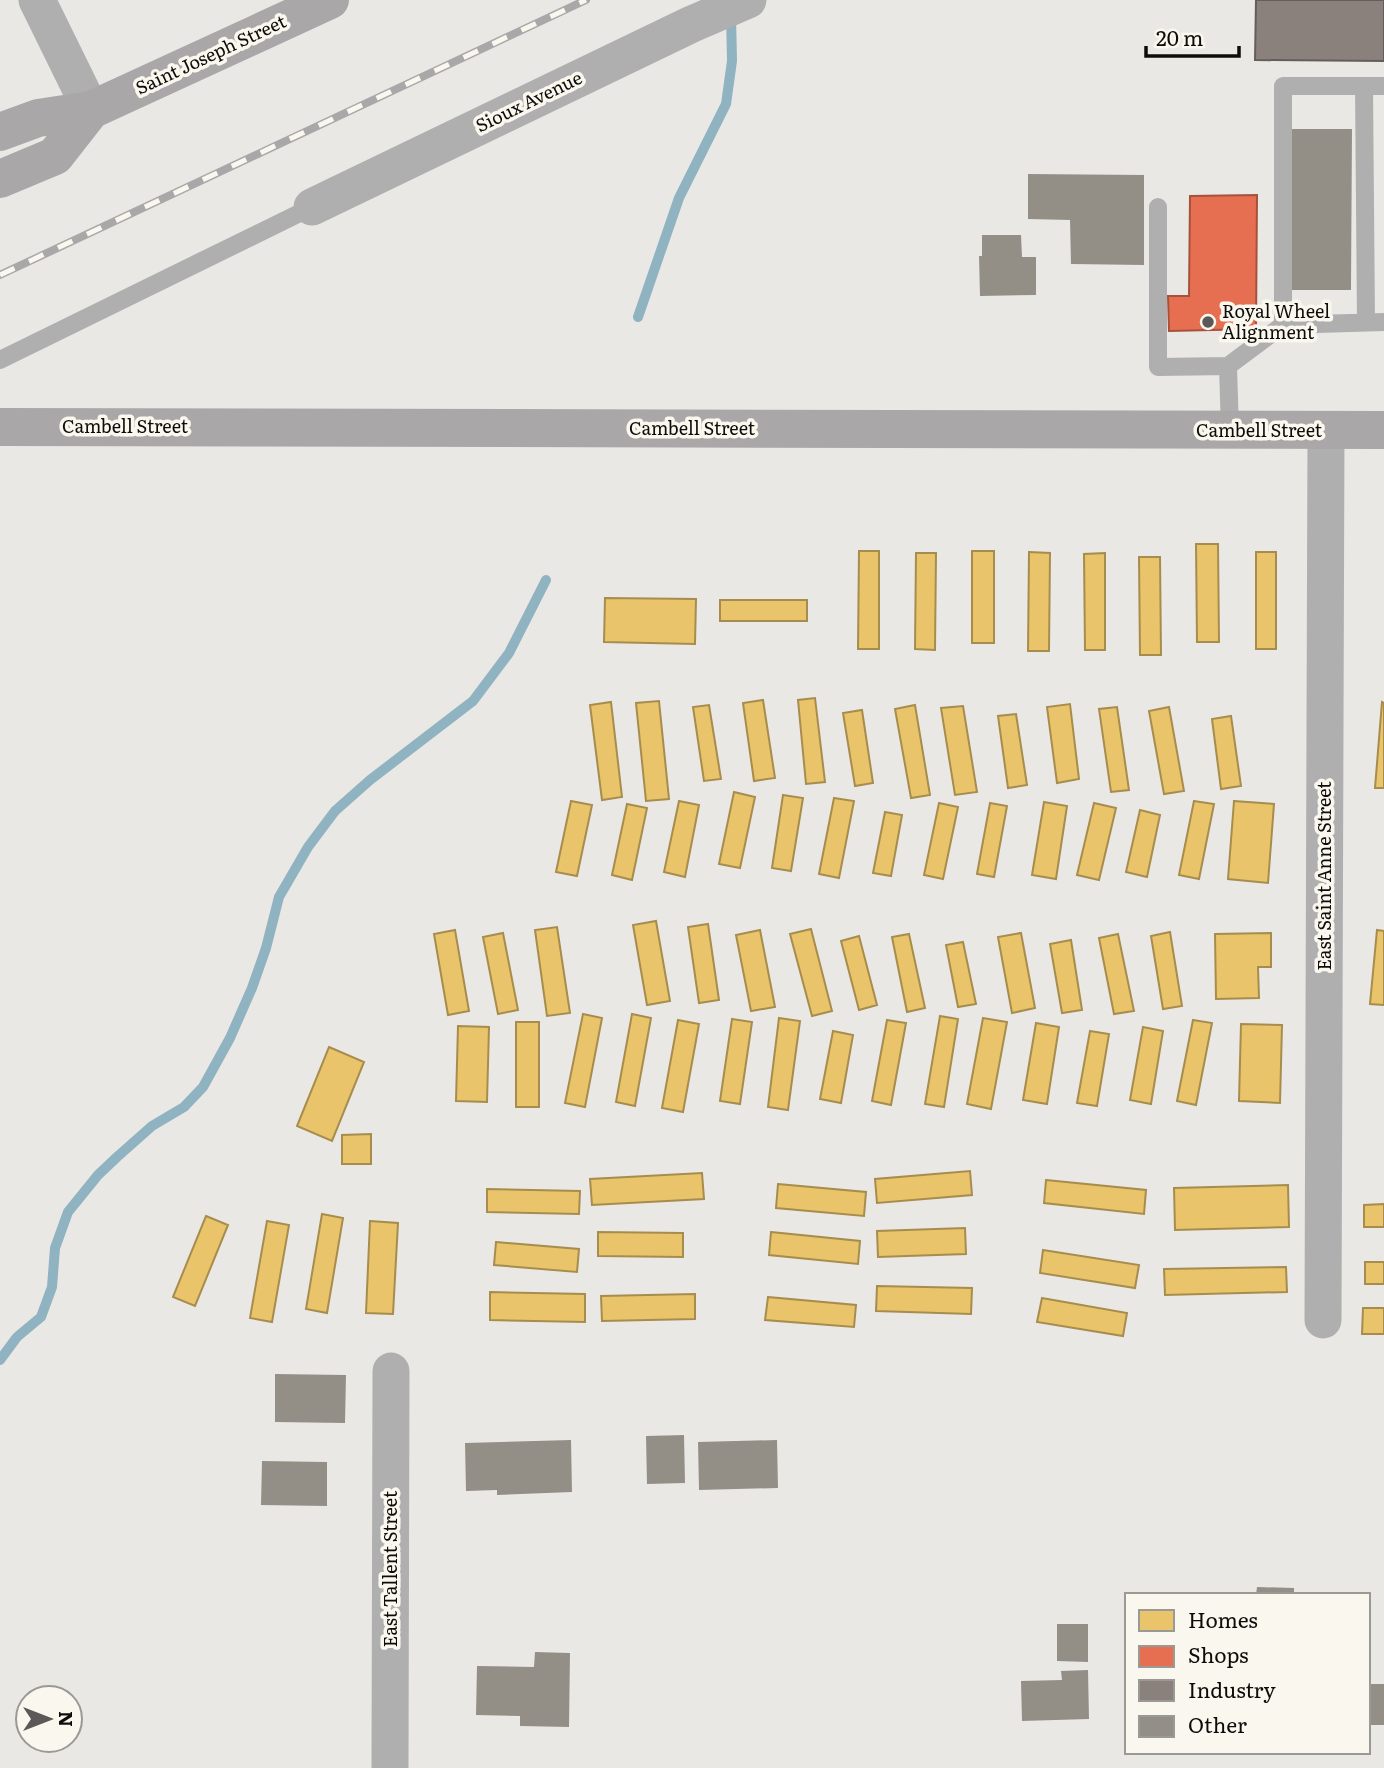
<svg xmlns="http://www.w3.org/2000/svg" width="1384" height="1768" font-family="Literata,serif">
	<rect width="100%" height="100%" fill="#eae8e5"/>
	<path fill="#e9c46a" stroke="#a78d4d" stroke-width="2" d="M 1196,544 L 1218,544 L 1219,642 L 1197,642 Z
		M 859,551 L 879,551 L 879,649 L 858,649 Z
		M 972,551 L 994,551 L 994,643 L 972,643 Z
		M 1029,552 L 1050,553 L 1049,651 L 1028,651 Z
		M 1256,552 L 1276,552 L 1276,649 L 1256,649 Z
		M 916,553 L 936,553 L 935,650 L 915,649 Z
		M 1105,553 L 1105,650 L 1085,650 L 1084,554 Z
		M 1139,557 L 1160,557 L 1161,655 L 1140,655 Z
		M 605,598 L 696,599 L 695,644 L 604,642 Z
		M 720,600 L 807,600 L 807,621 L 720,621 Z
		M 815,698 L 825,782 L 806,784 L 798,700 Z
		M 763,700 L 775,778 L 754,781 L 743,703 Z
		M 659,701 L 669,799 L 646,801 L 636,703 Z
		M 611,702 L 622,797 L 602,800 L 590,705 Z
		M 1382,702 L 1384,703 L 1384,788 L 1375,788 Z
		M 1070,704 L 1079,779 L 1057,783 L 1047,707 Z
		M 709,705 L 721,779 L 704,781 L 693,707 Z
		M 915,705 L 930,795 L 911,798 L 895,709 Z
		M 963,706 L 977,792 L 955,795 L 941,708 Z
		M 1117,707 L 1129,790 L 1111,792 L 1099,709 Z
		M 1169,707 L 1184,791 L 1164,794 L 1149,711 Z
		M 862,710 L 873,783 L 855,786 L 843,713 Z
		M 1016,714 L 1027,785 L 1008,788 L 998,716 Z
		M 1231,716 L 1241,786 L 1221,789 L 1212,719 Z
		M 734,792 L 755,797 L 740,868 L 719,864 Z
		M 783,795 L 803,798 L 791,871 L 772,868 Z
		M 834,798 L 854,801 L 839,878 L 819,874 Z
		M 571,801 L 592,805 L 577,876 L 556,872 Z
		M 679,801 L 699,805 L 685,877 L 664,872 Z
		M 1194,801 L 1214,804 L 1199,879 L 1179,875 Z
		M 1234,801 L 1274,804 L 1268,883 L 1228,879 Z
		M 1044,802 L 1067,806 L 1056,879 L 1032,875 Z
		M 939,803 L 958,807 L 943,879 L 924,875 Z
		M 990,803 L 1007,806 L 994,877 L 977,874 Z
		M 1094,803 L 1116,808 L 1099,880 L 1077,875 Z
		M 627,804 L 647,808 L 632,880 L 612,875 Z
		M 1140,810 L 1160,815 L 1147,877 L 1126,872 Z
		M 885,812 L 902,815 L 891,876 L 873,873 Z
		M 656,921 L 670,1001 L 647,1005 L 633,925 Z
		M 708,924 L 719,1000 L 699,1003 L 688,927 Z
		M 557,927 L 570,1013 L 547,1016 L 535,930 Z
		M 811,929 L 832,1011 L 812,1016 L 790,934 Z
		M 455,930 L 469,1011 L 448,1015 L 434,934 Z
		M 760,930 L 775,1007 L 751,1011 L 736,935 Z
		M 1377,930 L 1384,931 L 1384,1005 L 1370,1004 Z
		M 1170,932 L 1182,1006 L 1163,1009 L 1151,936 Z
		M 503,933 L 518,1010 L 498,1014 L 483,937 Z
		M 1021,933 L 1035,1008 L 1012,1013 L 998,937 Z
		M 1271,933 L 1271,967 L 1258,967 L 1259,998 L 1216,999 L 1215,934 Z
		M 909,934 L 925,1008 L 907,1012 L 892,937 Z
		M 1118,934 L 1134,1011 L 1114,1014 L 1099,938 Z
		M 859,936 L 877,1005 L 859,1010 L 841,941 Z
		M 1071,940 L 1082,1010 L 1062,1013 L 1050,944 Z
		M 963,942 L 976,1004 L 958,1007 L 946,945 Z
		M 583,1014 L 602,1018 L 585,1107 L 565,1103 Z
		M 632,1014 L 651,1018 L 635,1106 L 616,1102 Z
		M 940,1016 L 958,1019 L 944,1107 L 925,1104 Z
		M 779,1018 L 800,1021 L 788,1110 L 768,1107 Z
		M 983,1018 L 1007,1022 L 991,1109 L 967,1104 Z
		M 732,1019 L 752,1022 L 740,1104 L 720,1101 Z
		M 678,1020 L 699,1024 L 683,1112 L 662,1108 Z
		M 887,1020 L 906,1023 L 891,1105 L 872,1101 Z
		M 1193,1020 L 1212,1023 L 1196,1105 L 1177,1101 Z
		M 516,1022 L 539,1022 L 539,1107 L 516,1107 Z
		M 1036,1023 L 1059,1027 L 1047,1104 L 1023,1100 Z
		M 1241,1024 L 1282,1025 L 1280,1103 L 1239,1101 Z
		M 458,1026 L 489,1027 L 487,1102 L 456,1101 Z
		M 1143,1027 L 1163,1031 L 1151,1104 L 1130,1100 Z
		M 833,1031 L 853,1035 L 841,1103 L 820,1099 Z
		M 1090,1031 L 1109,1034 L 1097,1106 L 1077,1103 Z
		M 329,1047 L 364,1062 L 332,1141 L 297,1126 Z
		M 371,1134 L 371,1164 L 342,1164 L 342,1135 Z
		M 970,1171 L 972,1195 L 877,1203 L 875,1179 Z
		M 702,1173 L 704,1199 L 592,1205 L 590,1179 Z
		M 1046,1180 L 1146,1190 L 1144,1214 L 1044,1203 Z
		M 778,1184 L 866,1192 L 864,1216 L 776,1208 Z
		M 1288,1185 L 1289,1227 L 1175,1230 L 1174,1188 Z
		M 487,1189 L 580,1191 L 579,1214 L 487,1212 Z
		M 1384,1204 L 1384,1227 L 1364,1227 L 1364,1205 Z
		M 322,1214 L 343,1218 L 327,1313 L 306,1309 Z
		M 206,1216 L 228,1225 L 195,1306 L 173,1297 Z
		M 267,1221 L 289,1225 L 272,1322 L 250,1318 Z
		M 370,1221 L 398,1223 L 393,1314 L 366,1313 Z
		M 965,1228 L 966,1254 L 878,1257 L 877,1231 Z
		M 598,1232 L 683,1233 L 683,1257 L 598,1256 Z
		M 771,1232 L 860,1241 L 858,1264 L 769,1255 Z
		M 496,1242 L 579,1249 L 577,1272 L 494,1265 Z
		M 1043,1250 L 1139,1265 L 1135,1288 L 1040,1273 Z
		M 1365,1262 L 1384,1262 L 1384,1284 L 1365,1284 Z
		M 1286,1267 L 1287,1292 L 1165,1295 L 1164,1269 Z
		M 877,1286 L 972,1288 L 971,1314 L 876,1311 Z
		M 490,1292 L 585,1294 L 585,1322 L 490,1320 Z
		M 695,1294 L 695,1319 L 602,1321 L 601,1296 Z
		M 768,1297 L 856,1305 L 854,1327 L 765,1320 Z
		M 1042,1298 L 1127,1313 L 1123,1336 L 1037,1322 Z
		M 1363,1308 L 1384,1308 L 1384,1334 L 1362,1334 Z"/>
	<path fill="#e76f51" stroke="#a6513c" stroke-width="2" d="M 1257,195 L 1256,329 L 1169,331 L 1168,296 L 1189,296 L 1190,196 Z"/>
	<path fill="#8a817c" stroke="#645e5a" stroke-width="2" d="M 1256,0 L 1384,0 L 1384,61 L 1255,60 Z"/>
	<g fill="none" stroke-linecap="round" stroke-linejoin="round">
		<path stroke="#90b3c1" stroke-width="10" d="M 638,317 L 679,198 L 726,104 L 732,61 L 731,14
			M 0,1360 L 17,1337 L 41,1317 L 52,1287 L 55,1248 L 68,1212 L 98,1175 L 117,1157 L 152,1126 L 184,1107 L 203,1087 L 230,1038 L 252,988 L 266,948 L 279,897 L 308,847 L 335,811 L 370,780 L 473,701 L 509,653 L 546,580"/>
	</g>
	<path fill="#948f86" d="M 1292,129 L 1352,129 L 1351,290 L 1292,290 Z
		M 1028,174 L 1144,175 L 1144,265 L 1071,264 L 1070,220 L 1028,219 Z
		M 982,235 L 1021,235 L 1022,257 L 1036,257 L 1036,295 L 980,296 L 979,256 L 982,256 Z
		M 275,1374 L 346,1375 L 345,1423 L 275,1422 Z
		M 684,1435 L 685,1483 L 647,1484 L 646,1436 Z
		M 571,1440 L 572,1492 L 497,1495 L 497,1490 L 466,1491 L 465,1443 Z
		M 777,1440 L 778,1488 L 699,1490 L 698,1442 Z
		M 262,1461 L 327,1462 L 327,1506 L 261,1505 Z
		M 1257,1587 L 1294,1588 L 1294,1595 L 1256,1595 Z
		M 1057,1624 L 1088,1624 L 1088,1662 L 1057,1661 Z
		M 535,1652 L 570,1653 L 569,1727 L 520,1726 L 520,1716 L 476,1715 L 477,1666 L 534,1667 Z
		M 1088,1670 L 1089,1719 L 1022,1721 L 1021,1681 L 1062,1680 L 1061,1671 Z
		M 1368,1684 L 1384,1684 L 1384,1725 L 1368,1725 Z"/>
	<g fill="none" stroke-linecap="round" stroke-linejoin="round">
		<path stroke="#b0afaf" stroke-width="18" d="M 1364,86 L 1366,322
			M 1384,86 L 1283,86 L 1283,325 L 1384,322
			M 1158,207 L 1158,367 L 1228,366
			M 0,360 L 312,207
			M 1230,431 L 1228,366 L 1283,325"/>
		<path stroke="#b0afaf" stroke-width="37" d="M 37,0 L 91,110
			M 312,207 L 692,24 L 748,0
			M 1323,1320 L 1326,431
			M 390,1768 L 391,1371"/>
		<path stroke="#a9a7a7" stroke-width="38" d="M 0,132 L 38,118 L 91,110 L 330,0
			M 0,179 L 55,156 L 91,110
			M 0,427 L 1384,430"/>
		<defs>
			<path id="rail" d="M 0,275 L 586,0"/>
		</defs>
		<use href="#rail" stroke="#a9a8a8" stroke-width="8"/>
		<use href="#rail" stroke="#faf7ef" stroke-width="5" stroke-dasharray="16" stroke-linecap="butt"/>
	</g>
	<circle fill="#5a5957" stroke="#faf7ef" stroke-width="2.5" cx="1208" cy="322" r="7"/>
	<g text-anchor="middle" stroke-width="7" stroke-linejoin="round" paint-order="stroke">
		<g font-size="18" fill="#0d0c0a" stroke="#faf7ef">
			<text transform="translate(211 55) rotate(-25)" y="6">Saint Joseph Street</text>
			<text transform="translate(529 102) rotate(-26)" y="6">Sioux Avenue</text>
			<text x="125" y="433">Cambell Street</text>
			<text x="692" y="435">Cambell Street</text>
			<text x="1259" y="437">Cambell Street</text>
			<text transform="translate(1325 876) rotate(-90)" y="6">East Saint Anne Street</text>
			<text transform="translate(391 1569) rotate(-90)" y="6">East Tallent Street</text>
		</g>
		<g font-size="18" fill="#0d0c0a" stroke="#faf7ef" text-anchor="start">
			<text x="1222" y="318">Royal Wheel<tspan x="1222" dy="21">Alignment</tspan></text>
		</g>
	</g>
	<rect x="1125" y="1593" width="245" height="161" fill="#faf7ef" stroke="#9b9993" stroke-width="2"/>
	<rect x="1139" y="1610" width="35" height="21" fill="#e9c46a" stroke="#9b9993" stroke-width="2"/>
	<text x="1188" y="1628" font-size="21" fill="#0d0c0a">Homes</text>
	<rect x="1139" y="1646" width="35" height="21" fill="#e76f51" stroke="#9b9993" stroke-width="2"/>
	<text x="1188" y="1663" font-size="21" fill="#0d0c0a">Shops</text>
	<rect x="1139" y="1680" width="35" height="21" fill="#8a817c" stroke="#9b9993" stroke-width="2"/>
	<text x="1188" y="1698" font-size="21" fill="#0d0c0a">Industry</text>
	<rect x="1139" y="1716" width="35" height="21" fill="#948f86" stroke="#9b9993" stroke-width="2"/>
	<text x="1188" y="1733" font-size="21" fill="#0d0c0a">Other</text>
	<g transform="translate(49 1719) rotate(90)"><circle r="33" fill="#faf7ef" stroke="#9b9993" stroke-width="2"/>
	<path d="M0-5L12 26L0 18L-12 26Z" fill="#5a5957"/>
	<text y="-10" font-size="19" font-weight="bold" text-anchor="middle" fill="#0d0c0a">N</text>
	</g>
	<path d="M1146 46v10h93v-10" fill="none" stroke="#0d0c0a" stroke-width="3.5"/>
	<text x="1156" y="46" font-size="21" fill="#0d0c0a" stroke="#faf7ef" stroke-width="5" paint-order="stroke">20 m</text>
</svg>
